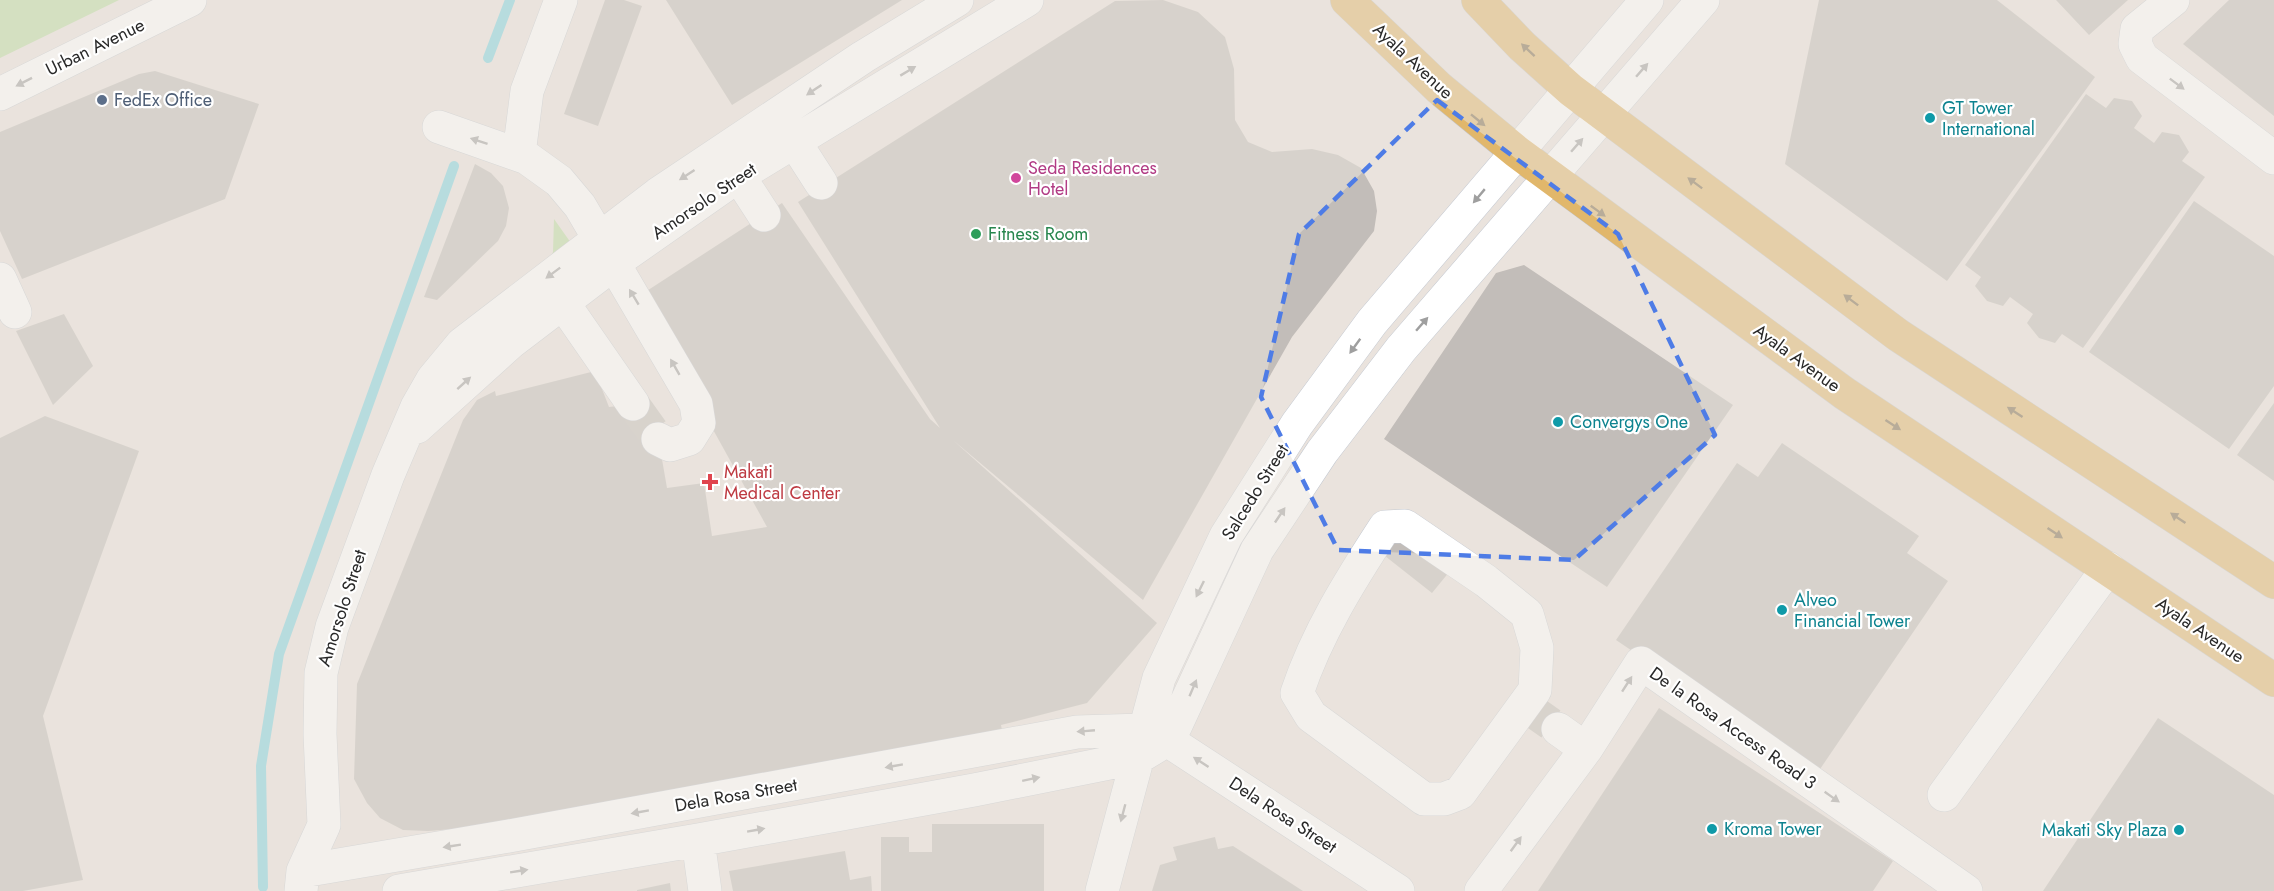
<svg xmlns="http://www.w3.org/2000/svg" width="2274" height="891" font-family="Jost,sans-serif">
	<rect width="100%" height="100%" fill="#eae3dd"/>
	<path fill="#badb9f" d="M 0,0 L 119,0 L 0,58 Z
		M 554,219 L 571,243 L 549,261 L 553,252 Z"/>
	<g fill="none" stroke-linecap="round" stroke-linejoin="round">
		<path stroke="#7bd2e1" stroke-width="10" d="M 488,58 L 510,0
			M 263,887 L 261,766 L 279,654 L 454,166"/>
	</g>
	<path fill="#c2bdb9" d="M 605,0 L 624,0 L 642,6 L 598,126 L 564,114 Z
		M 666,0 L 902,0 L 732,105 Z
		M 1163,0 L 1198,12 L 1225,37 L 1234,69 L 1235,120 L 1248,142 L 1272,152 L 1312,149 L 1338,155 L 1361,168 L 1374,191 L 1377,211 L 1374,231 L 1292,337 L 1143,600 L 954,441 L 1157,623 L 1087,703 L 1001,725 L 1003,736 L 579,819 L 428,831 L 403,830 L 380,818 L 367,803 L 354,779 L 357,684 L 463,420 L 477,400 L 495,391 L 496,396 L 595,371 L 609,407 L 652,402 L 667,488 L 704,483 L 712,536 L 767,527 L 639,296 L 782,203 L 930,419 L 940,428 L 798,202 L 1115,1 Z
		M 1819,0 L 1997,0 L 2095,77 L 1947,281 L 1785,164 Z
		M 2056,0 L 2128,0 L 2089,35 Z
		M 2229,0 L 2274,0 L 2274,116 L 2183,44 Z
		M 155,71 L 259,104 L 225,199 L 22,279 L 0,231 L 0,132 L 139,74 Z
		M 2086,94 L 2106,108 L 2114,98 L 2132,101 L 2142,116 L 2134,128 L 2154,143 L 2162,132 L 2179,135 L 2189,152 L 2182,161 L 2205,177 L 2083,348 L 2062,334 L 2055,343 L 2039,338 L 2027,323 L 2033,314 L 2010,297 L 2003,306 L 1987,301 L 1975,286 L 1981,277 L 1965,265 Z
		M 475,164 L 491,173 L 503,186 L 509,208 L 506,226 L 498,241 L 437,300 L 424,297 Z
		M 2194,201 L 2274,256 L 2274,386 L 2229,449 L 2089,352 Z
		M 1524,265 L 1733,405 L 1607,587 L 1384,439 L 1496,273 Z
		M 64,314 L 93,366 L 53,405 L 16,331 Z
		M 2274,403 L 2274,481 L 2237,455 Z
		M 45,416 L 139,451 L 43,716 L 83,880 L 23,891 L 0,891 L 0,438 Z
		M 1782,443 L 1919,536 L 1907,553 L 1948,581 L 1816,775 L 1616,640 L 1737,463 L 1758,477 Z
		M 1403,532 L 1450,571 L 1432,593 L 1385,556 Z
		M 1659,708 L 1893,861 L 1873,891 L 1538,891 Z
		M 2158,718 L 2274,795 L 2274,891 L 2043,891 Z
		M 932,824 L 1044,824 L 1044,891 L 881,891 L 881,837 L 909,837 L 909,852 L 932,852 Z
		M 1215,837 L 1218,849 L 1233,846 L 1303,891 L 1152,891 L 1160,865 L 1177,860 L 1173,847 Z
		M 845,851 L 850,880 L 871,876 L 872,891 L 733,891 L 729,871 Z
		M 670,883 L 671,891 L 637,891 L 637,890 Z"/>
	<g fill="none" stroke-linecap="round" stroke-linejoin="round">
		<path stroke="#c3beb9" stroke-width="33" stroke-dasharray="33 16" stroke-linecap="butt" d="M 633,404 L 658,439
			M 1524,705 L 1558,729"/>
		<defs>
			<path id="minor" d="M 2173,0 L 2137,29 L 2135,44 L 2142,58 L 2274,158
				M 0,94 L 190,0
				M 439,127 L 527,158 L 559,181 L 580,206 L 696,404 L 699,423 L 689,439 L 670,445 L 658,439
				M 794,141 L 821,183
				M 519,154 L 527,91 L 561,0
				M 727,158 L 764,215
				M 0,279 L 15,312
				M 563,303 L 633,404
				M 417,427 L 510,343 L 628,253 L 738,176 L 1027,0
				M 1405,526 L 1486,581 L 1527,614 L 1537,648 L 1535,690 L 1460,793 L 1444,799 L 1424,799 L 1311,716 L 1297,693 C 1317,633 1351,579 1385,527 Z
				M 1558,729 L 1586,749
				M 1944,795 L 2108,568
				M 698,840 L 705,891
				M 303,871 L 509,836 L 1077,732 L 1144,730 L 1167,740 L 1398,891
				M 301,891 L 303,871 L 324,825 L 320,734 L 321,673 L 332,627 L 388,475 L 417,407 L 433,379 L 462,344 L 658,194 L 863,57 L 957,0
				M 399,891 L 698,840 L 974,790 L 1139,757 L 1167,740 L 1175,727 L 1257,550 L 1322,452 L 1401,349 L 1703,0
				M 1102,891 L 1159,678 L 1226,536 L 1297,424 L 1372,322 L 1647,0
				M 1481,891 L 1586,749 L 1641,663 L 1966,891"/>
			<path id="major" d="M 1347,0 L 1439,88 L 1517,152 L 1844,393 L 2274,680
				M 1478,0 L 1522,46 L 1571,90 L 1898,335 L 2274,582"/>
		</defs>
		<use href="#minor" stroke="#c4c9d1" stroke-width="34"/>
		<use href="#major" stroke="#c3c3c3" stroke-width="34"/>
		<use href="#minor" stroke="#fff" stroke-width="33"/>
		<use href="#major" stroke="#e1b76b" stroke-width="33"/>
	</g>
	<defs><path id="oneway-solid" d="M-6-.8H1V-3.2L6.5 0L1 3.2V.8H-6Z" transform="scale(1.5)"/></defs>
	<g fill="#7c6947">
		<use href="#oneway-solid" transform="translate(1528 50) rotate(-137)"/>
		<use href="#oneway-solid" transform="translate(1478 120) rotate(39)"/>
		<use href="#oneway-solid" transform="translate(1695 183) rotate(-143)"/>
		<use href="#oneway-solid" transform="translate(1598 211) rotate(36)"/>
		<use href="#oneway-solid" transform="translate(1851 300) rotate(-143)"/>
		<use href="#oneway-solid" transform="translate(2015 412) rotate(-147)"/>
		<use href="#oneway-solid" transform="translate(1893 425) rotate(33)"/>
		<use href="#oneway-solid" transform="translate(2178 518) rotate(-146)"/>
		<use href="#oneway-solid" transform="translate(2055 533) rotate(34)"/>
	</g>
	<g fill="#9f9f9f">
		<use href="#oneway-solid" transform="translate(1642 70) rotate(-49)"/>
		<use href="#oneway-solid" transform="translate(908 71) rotate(-31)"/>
		<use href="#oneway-solid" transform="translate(24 82) rotate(153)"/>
		<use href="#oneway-solid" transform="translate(2177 84) rotate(37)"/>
		<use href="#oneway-solid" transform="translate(814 90) rotate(146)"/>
		<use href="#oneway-solid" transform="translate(479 141) rotate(-162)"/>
		<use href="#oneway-solid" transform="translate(1577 145) rotate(-49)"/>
		<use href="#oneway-solid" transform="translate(687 175) rotate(147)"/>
		<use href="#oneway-solid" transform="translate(1479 196) rotate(130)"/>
		<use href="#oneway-solid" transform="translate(553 273) rotate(143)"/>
		<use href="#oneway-solid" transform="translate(634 297) rotate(-121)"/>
		<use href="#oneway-solid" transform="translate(1422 324) rotate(-49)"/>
		<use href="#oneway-solid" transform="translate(1355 346) rotate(126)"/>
		<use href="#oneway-solid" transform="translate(675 367) rotate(-120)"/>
		<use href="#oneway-solid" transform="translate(464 383) rotate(-42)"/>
		<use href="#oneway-solid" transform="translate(1280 515) rotate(-56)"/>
		<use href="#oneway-solid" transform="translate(1200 589) rotate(116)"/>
		<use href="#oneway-solid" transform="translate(1627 684) rotate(-57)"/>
		<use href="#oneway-solid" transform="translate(1193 688) rotate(-67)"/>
		<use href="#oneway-solid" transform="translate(1086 731) rotate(175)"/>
		<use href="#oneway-solid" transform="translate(1201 762) rotate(-147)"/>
		<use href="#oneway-solid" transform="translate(894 766) rotate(170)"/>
		<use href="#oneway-solid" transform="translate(1031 779) rotate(-12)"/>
		<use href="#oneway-solid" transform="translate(1832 797) rotate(35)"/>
		<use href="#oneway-solid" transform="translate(640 812) rotate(170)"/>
		<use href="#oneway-solid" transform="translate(1123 813) rotate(105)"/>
		<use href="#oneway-solid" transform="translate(756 830) rotate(-10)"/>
		<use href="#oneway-solid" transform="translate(1516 844) rotate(-54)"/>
		<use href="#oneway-solid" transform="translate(452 846) rotate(171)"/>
		<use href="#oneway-solid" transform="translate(519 871) rotate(-9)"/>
	</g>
	<path d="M0 0H2274V891H0ZM 1437,100 L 1618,234 L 1715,435 L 1574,560 L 1338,550 L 1261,397 L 1299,234 Z" fill="#eae3dd" fill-opacity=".55" fill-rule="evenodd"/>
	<path fill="none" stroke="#4e7ce6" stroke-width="4.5" stroke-dasharray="12 8" stroke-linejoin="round" d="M 1437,100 L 1618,234 L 1715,435 L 1574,560 L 1338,550 L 1261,397 L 1299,234 Z"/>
	<circle fill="#5c6f8a" stroke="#fff" stroke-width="2" cx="102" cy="100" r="6"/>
	<g fill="#0f9aa8" stroke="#fff" stroke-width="2">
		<circle cx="1930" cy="118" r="6"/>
		<circle cx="1558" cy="422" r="6"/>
		<circle cx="1782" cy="610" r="6"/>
		<circle cx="1712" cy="829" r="6"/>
		<circle cx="2179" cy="830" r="6"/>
	</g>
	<circle fill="#d1479c" stroke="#fff" stroke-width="2" cx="1016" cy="178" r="6"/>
	<circle fill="#2e9e5b" stroke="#fff" stroke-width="2" cx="976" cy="234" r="6"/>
	<path fill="#e0444e" stroke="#fff" stroke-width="2" d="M707 473h6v6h6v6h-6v6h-6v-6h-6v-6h6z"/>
	<g text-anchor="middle" stroke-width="4.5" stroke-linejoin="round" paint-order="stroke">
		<g font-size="18" fill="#292929" stroke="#fff">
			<text transform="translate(95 47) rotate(-26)" y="6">Urban Avenue</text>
			<text transform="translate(1413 61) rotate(43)" y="6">Ayala Avenue</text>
			<text transform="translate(704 201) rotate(-34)" y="6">Amorsolo Street</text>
			<text transform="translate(1797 358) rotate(36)" y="6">Ayala Avenue</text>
			<text transform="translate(1255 492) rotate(-58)" y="6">Salcedo Street</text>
			<text transform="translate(342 608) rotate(-72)" y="6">Amorsolo Street</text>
			<text transform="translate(2200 630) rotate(34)" y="6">Ayala Avenue</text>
			<text transform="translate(1733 728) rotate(35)" y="6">De la Rosa Access Road 3</text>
			<text transform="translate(736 795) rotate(-10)" y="6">Dela Rosa Street</text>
			<text transform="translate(1283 815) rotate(33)" y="6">Dela Rosa Street</text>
		</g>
		<g font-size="18" fill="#4e5e75" stroke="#fff" text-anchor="start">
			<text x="114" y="106">FedEx Office</text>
		</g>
		<g font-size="18" fill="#0d838f" stroke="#fff" text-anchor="start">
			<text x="1942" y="114">GT Tower<tspan x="1942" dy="21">International</tspan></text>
			<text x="1570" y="428">Convergys One</text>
			<text x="1794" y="606">Alveo<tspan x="1794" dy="21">Financial Tower</tspan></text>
			<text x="1724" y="835">Kroma Tower</text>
			<text x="2167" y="836" text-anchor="end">Makati Sky Plaza</text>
		</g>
		<g font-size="18" fill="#b23c85" stroke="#fff" text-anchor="start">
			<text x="1028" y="174">Seda Residences<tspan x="1028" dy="21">Hotel</tspan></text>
		</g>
		<g font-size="18" fill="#27864d" stroke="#fff" text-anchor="start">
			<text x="988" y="240">Fitness Room</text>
		</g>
		<g font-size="18" fill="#be3a42" stroke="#fff" text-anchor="start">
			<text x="724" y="478">Makati<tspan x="724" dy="21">Medical Center</tspan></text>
		</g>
	</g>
</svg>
